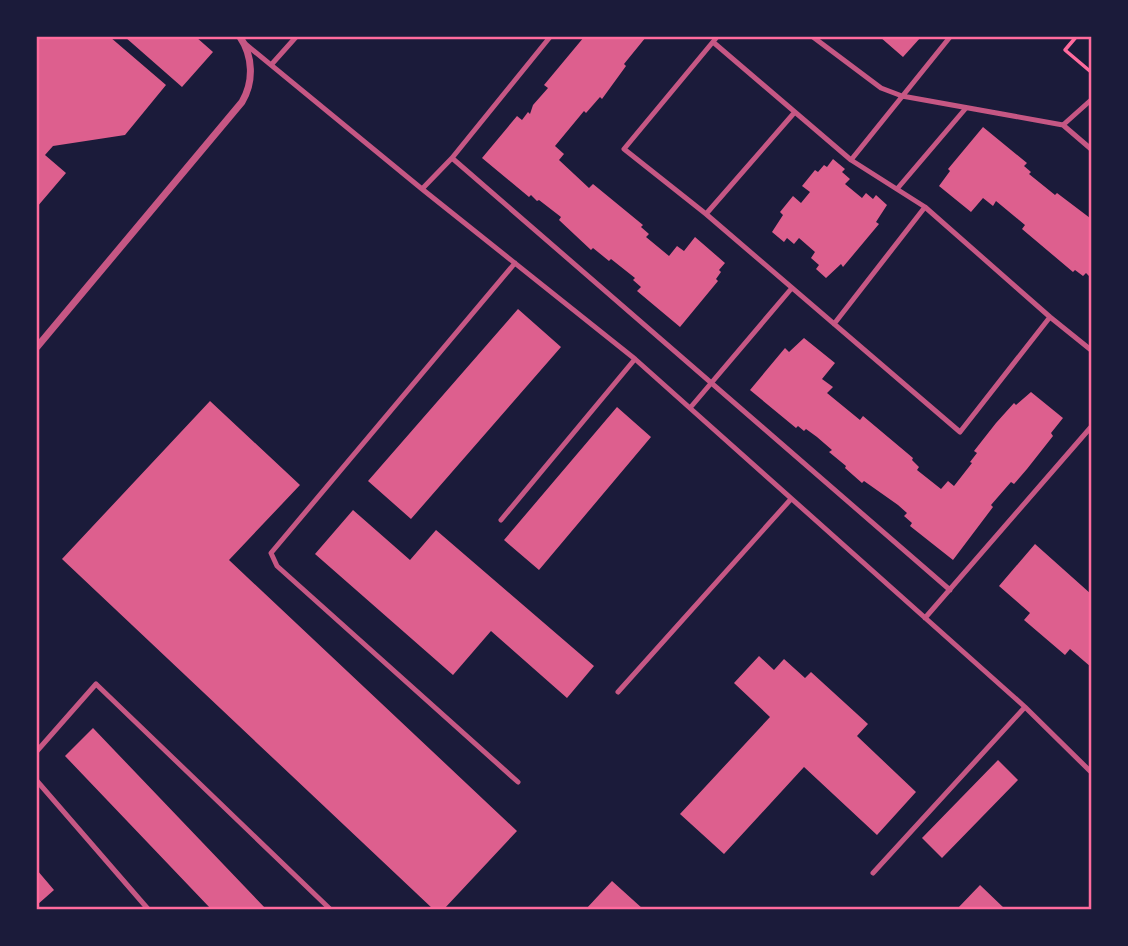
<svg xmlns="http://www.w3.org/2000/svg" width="1128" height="946" font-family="Roboto,sans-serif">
	<rect width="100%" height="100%" fill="#1b1b3a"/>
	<path fill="#dd5f8e" d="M 37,37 L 110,37 L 166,85 L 125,135 L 53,146 L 45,155 L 66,173 L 37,207 Z
		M 125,37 L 196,37 L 213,52 L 182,87 Z
		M 584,37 L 646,37 L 624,64 L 626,66 L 602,99 L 600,97 L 586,113 L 584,111 L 555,146 L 564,154 L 559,160 L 589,188 L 593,184 L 643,225 L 641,227 L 649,234 L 646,237 L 669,256 L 677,246 L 684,251 L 695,237 L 725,263 L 719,270 L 721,272 L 716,279 L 718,281 L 680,327 L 637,291 L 641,287 L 633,280 L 635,278 L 611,259 L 609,261 L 593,248 L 591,250 L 559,220 L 561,217 L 539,200 L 537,201 L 531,195 L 529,197 L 482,158 L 517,116 L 522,120 L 528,112 L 530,114 L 533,105 L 548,88 L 544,85 Z
		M 880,37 L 921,37 L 903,57 Z
		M 983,127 L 1027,163 L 1024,166 L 1031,172 L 1029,174 L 1055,195 L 1057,193 L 1090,218 L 1091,278 L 1086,273 L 1083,276 L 1075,270 L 1073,272 L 1022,229 L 1025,225 L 996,201 L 993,206 L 983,198 L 971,212 L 939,186 L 950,171 L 948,169 Z
		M 833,159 L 845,169 L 842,172 L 850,179 L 845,184 L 862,198 L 866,193 L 873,199 L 876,195 L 887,205 L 876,222 L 879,224 L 843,267 L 841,264 L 826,278 L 816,269 L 819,265 L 811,258 L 815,252 L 799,238 L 794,244 L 787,238 L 784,242 L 772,232 L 783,215 L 780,212 L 793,196 L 801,203 L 810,192 L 802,186 L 815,170 L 818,172 L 824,165 L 827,167 Z
		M 518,309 L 561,347 L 411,519 L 368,481 Z
		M 804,338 L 835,363 L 822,379 L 833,387 L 827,393 L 860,420 L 863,416 L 913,458 L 912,460 L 919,467 L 917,470 L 941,489 L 948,481 L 954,486 L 972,463 L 970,462 L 977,453 L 974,451 L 996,423 L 1014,403 L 1016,405 L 1031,392 L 1063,418 L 1051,433 L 1053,436 L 1027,469 L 1014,484 L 1011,482 L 991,505 L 993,507 L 953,560 L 910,526 L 912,523 L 904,516 L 907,513 L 898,505 L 864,481 L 862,483 L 845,468 L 846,466 L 829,452 L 832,450 L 817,437 L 806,429 L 804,431 L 798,426 L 796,428 L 750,390 L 785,348 L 789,352 Z
		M 210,401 L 300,485 L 229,560 L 517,831 L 444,909 L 433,909 L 62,559 Z
		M 617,407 L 651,437 L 539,570 L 504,540 Z
		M 353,510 L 410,560 L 436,530 L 594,666 L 567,698 L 491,631 L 453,675 L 315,554 Z
		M 1035,544 L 1091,594 L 1091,667 L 1070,649 L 1065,655 L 1024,620 L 1030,613 L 999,586 Z
		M 759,656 L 774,670 L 784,659 L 805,678 L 811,672 L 868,724 L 857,736 L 916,792 L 877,835 L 804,767 L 724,854 L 680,814 L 770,717 L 734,683 Z
		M 93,728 L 266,909 L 211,909 L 65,756 Z
		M 998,760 L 1018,780 L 942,858 L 922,838 Z
		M 37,870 L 54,890 L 37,905 Z
		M 612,881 L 643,909 L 586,909 Z
		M 980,885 L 1005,909 L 957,909 Z"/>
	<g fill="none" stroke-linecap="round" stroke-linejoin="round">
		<path stroke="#ff6b9d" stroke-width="3.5" d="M 1076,37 L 1065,50 L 1091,72"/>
		<path stroke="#c65784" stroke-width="5" d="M 550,37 L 452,158 L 950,590
			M 717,37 L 624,149 L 706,214 L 960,432 L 1050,317
			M 813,37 L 881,88 L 902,96 L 1063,125 L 1091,100
			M 243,42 L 422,189 L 635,359 L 1025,707 L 1091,772
			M 713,42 L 851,160 L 925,207 L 1050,317 L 1091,350
			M 271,65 L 296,37
			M 1063,125 L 1091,149
			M 851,160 L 950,37
			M 422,189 L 452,158
			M 897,189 L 966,108
			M 706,214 L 794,113
			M 515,263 L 271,553 L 277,566 L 518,782
			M 834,324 L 925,207
			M 690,408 L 791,289
			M 501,520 L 635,359
			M 925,618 L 1091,427
			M 618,692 L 791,499
			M 37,751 L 96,684 L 330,909
			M 37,781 L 148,909
			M 873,873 L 1025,707"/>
		<path stroke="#c65784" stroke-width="7" d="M 37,347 L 242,102 C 254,82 253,56 240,37"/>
	</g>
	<rect width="1128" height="946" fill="none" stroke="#1b1b3a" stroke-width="77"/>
	<rect x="38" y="38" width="1052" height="870" fill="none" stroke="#ff6b9d" stroke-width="2.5"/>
</svg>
